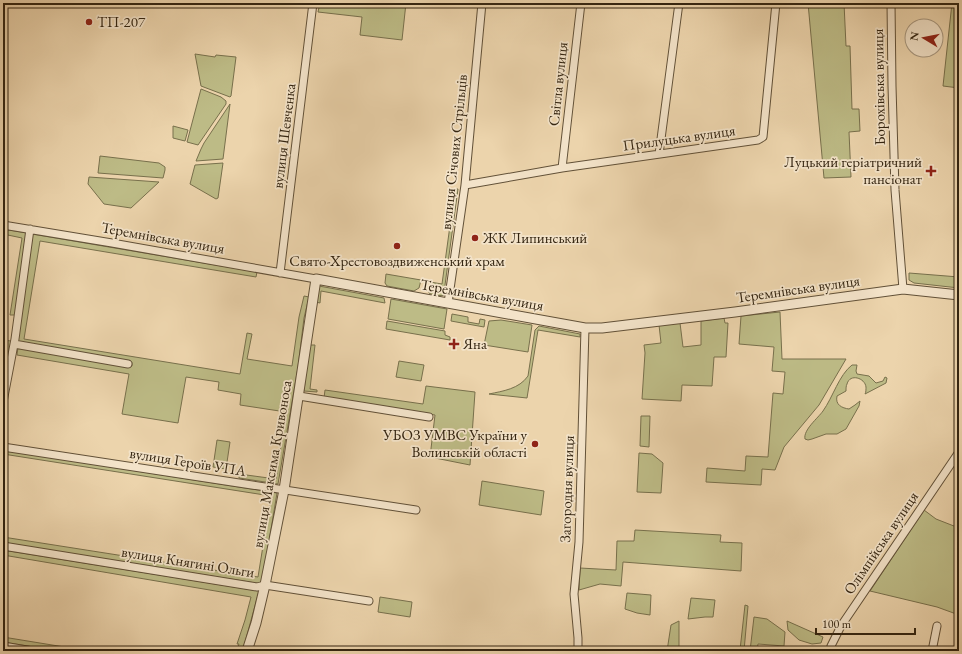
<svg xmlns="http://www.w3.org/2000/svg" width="962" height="654" font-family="'EB Garamond',serif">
	<rect width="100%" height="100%" fill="#ecd4ac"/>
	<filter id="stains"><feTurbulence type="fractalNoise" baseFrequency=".005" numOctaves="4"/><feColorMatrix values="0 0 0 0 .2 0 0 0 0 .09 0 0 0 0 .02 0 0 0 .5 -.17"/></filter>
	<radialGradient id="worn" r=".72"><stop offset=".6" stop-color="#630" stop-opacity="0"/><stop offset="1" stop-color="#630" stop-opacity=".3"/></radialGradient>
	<path fill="#bdbb86" stroke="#78704c" d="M 320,3 L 406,3 L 402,40 L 360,35 L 362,17 L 318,12 Z
		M 808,3 L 844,3 L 846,46 L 850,46 L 852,109 L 859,109 L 860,131 L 849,132 L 851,177 L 824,178 Z
		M 952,3 L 959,3 L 959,88 L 943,86 Z
		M 195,54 L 215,57 L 216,55 L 236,57 L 231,96 L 230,97 L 201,86 Z
		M 201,89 L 221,97 L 226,101 L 226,104 L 198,145 L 187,142 Z
		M 230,104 L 223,159 L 196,161 L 201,149 L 204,143 Z
		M 173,126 L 188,130 L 185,141 L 173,138 Z
		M 100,156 L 159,163 L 165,167 L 165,170 L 163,178 L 98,173 Z
		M 223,163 L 218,198 L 216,199 L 190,184 L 195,165 Z
		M 89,177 L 159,182 L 131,208 L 104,204 L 88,184 Z
		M 455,189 L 458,189 L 445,285 L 445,295 C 440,296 434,296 429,293 L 430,282 L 442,284 Z
		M 3,229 L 27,233 L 15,315 L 10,315 L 22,238 L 3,234 Z
		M 32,234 L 257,272 L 256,277 L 40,241 L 24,339 L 240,374 L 247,333 L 252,334 L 247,359 L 292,366 L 299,317 L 304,296 L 309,297 L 304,318 L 298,367 L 278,484 L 239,478 L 239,474 L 276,479 L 286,412 L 240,405 L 241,394 L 218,390 L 219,382 L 186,377 L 178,423 L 122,414 L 129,374 L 17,355 L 18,347 L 132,366 L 132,362 L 16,341 Z
		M 909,273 L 959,277 L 959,288 L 914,283 L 909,280 Z
		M 386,274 L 421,280 L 419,288 L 414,291 L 387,286 L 385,283 Z
		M 319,286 L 384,298 L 385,303 L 321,291 L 320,303 L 316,302 Z
		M 391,299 L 447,309 L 444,329 L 388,319 Z
		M 780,312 L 782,359 L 846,359 L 819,405 L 784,447 L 775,470 L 762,469 L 761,485 L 706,482 L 707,468 L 745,471 L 746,456 L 768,457 L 773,393 L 783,394 L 785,372 L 772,371 L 774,347 L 739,344 L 741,316 Z
		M 452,314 L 468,317 L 468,322 L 479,324 L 480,319 L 485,320 L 484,327 L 451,321 Z
		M 724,318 L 725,323 L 728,323 L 726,357 L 714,357 L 712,386 L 682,385 L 681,401 L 642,399 L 645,353 L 644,345 L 661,343 L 659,325 L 680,323 L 683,347 L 701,345 L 701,321 Z
		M 501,320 L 532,325 L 528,352 L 484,345 L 489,321 Z
		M 387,321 L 445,331 L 445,335 L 450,337 L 450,340 L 386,329 Z
		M 539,326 L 580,334 L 580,337 L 538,330 L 527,398 L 489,394 C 503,391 519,389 528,376 L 535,330 Z
		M 3,340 L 11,341 L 3,387 Z
		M 309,345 L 315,345 L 310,389 L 317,390 L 317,392 L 304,391 Z
		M 399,361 L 424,365 L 421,381 L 396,377 Z
		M 852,365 L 857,365 L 856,371 L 857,374 L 869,376 L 876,383 L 883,381 L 885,377 L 887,378 L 886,383 L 865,394 C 866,393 866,389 866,387 C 865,378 850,373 847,384 C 846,386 846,388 846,391 L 837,396 C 835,405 842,408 849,409 L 855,405 L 860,401 L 859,406 L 846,429 L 837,434 L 826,434 L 812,439 L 808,440 L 805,439 C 803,430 818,418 823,411 C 833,397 839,375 852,365 Z
		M 426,386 L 475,392 L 470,465 L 430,457 L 435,415 L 324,398 L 325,390 L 423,404 Z
		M 641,416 L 650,416 L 649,447 L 640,446 Z
		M 217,440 L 230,442 L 226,469 L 213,467 Z
		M 3,450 L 277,493 L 262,584 L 3,543 L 3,537 L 258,577 L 271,496 L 3,454 Z
		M 639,453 L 652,454 L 663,463 L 661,493 L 637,492 Z
		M 482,481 L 544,491 L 541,515 L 479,505 Z
		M 924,510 L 936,519 L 959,528 L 959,615 L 937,607 L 870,591 Z
		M 635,530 L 721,535 L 720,542 L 742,543 L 741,571 L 623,562 L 621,586 L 600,584 L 579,590 L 580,568 L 616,570 L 617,541 L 634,541 Z
		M 3,550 L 259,591 L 244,646 L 241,651 L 236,651 L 239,644 L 237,644 L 245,620 L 251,597 L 3,555 Z
		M 627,593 L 651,595 L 650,615 L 637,613 L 625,609 Z
		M 380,597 L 412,602 L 410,617 L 378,612 Z
		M 691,598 L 715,600 L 713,617 L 705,617 L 688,619 Z
		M 745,605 L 748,606 L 744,651 L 717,651 L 717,648 L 740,650 Z
		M 754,617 L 767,619 L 785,632 L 784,646 L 758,644 L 757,651 L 750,651 Z
		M 679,621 L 679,651 L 667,651 L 671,625 Z
		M 787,621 L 823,637 L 821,643 L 812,644 L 799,640 L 788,630 Z
		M 3,637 L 89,651 L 58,651 L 3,642 Z"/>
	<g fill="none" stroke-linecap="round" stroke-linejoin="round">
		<defs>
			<path id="minor" d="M 891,3 L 892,86 L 895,190 L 903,289
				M 3,8 L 3,3
				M 659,154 L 679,3
				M 562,168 L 581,3
				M 465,185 L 562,168 L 758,140 L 763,137 L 776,3
				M 3,225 L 112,243 L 316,279
				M 280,273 L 313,3
				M 448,303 L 465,185 L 482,3
				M 14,344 L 128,364
				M 299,396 L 429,417
				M 3,402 L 15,339 L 30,229
				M 3,447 L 416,510
				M 3,546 L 257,587 L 265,585 L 369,601
				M 3,646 L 33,651
				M 578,651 L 578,638 L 574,594 L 579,542 L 585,328
				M 830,651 L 831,646 L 841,626 L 959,452
				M 932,651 L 937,626"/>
			<path id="tertiary" d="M 247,651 L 256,623 L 265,585 L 284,490 L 316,279 L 585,328 L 602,328 L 735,312 L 903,289 L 959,295"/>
		</defs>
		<use href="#minor" stroke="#625138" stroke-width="9"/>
		<use href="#tertiary" stroke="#625138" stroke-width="11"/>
		<use href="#minor" stroke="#f3e3c9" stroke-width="7"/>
		<use href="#tertiary" stroke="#f3e3c9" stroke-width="9"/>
	</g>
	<g fill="#8f2418" stroke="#f3e3c9" stroke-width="1.5">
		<circle cx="89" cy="22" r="4"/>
		<path d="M929 165h4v4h4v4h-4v4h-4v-4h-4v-4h4z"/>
		<circle cx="475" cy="238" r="4"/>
		<circle cx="397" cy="246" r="4"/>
		<path d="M452 338h4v4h4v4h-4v4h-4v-4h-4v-4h4z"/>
		<circle cx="535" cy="444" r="4"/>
	</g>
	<g text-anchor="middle" stroke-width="3.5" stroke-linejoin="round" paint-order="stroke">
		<g font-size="15" fill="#342511" stroke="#f3e3c9" text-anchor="start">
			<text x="97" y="27">ТП-207</text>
			<text x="922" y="167" text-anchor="end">Луцький геріатричний<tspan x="922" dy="17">пансіонат</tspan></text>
			<text x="483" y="243">ЖК Липинський</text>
			<text x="397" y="266" text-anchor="middle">Свято-Хрестовоздвиженський храм</text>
			<text x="463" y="349">Яна</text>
			<text x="527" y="440" text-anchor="end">УБОЗ УМВС України у<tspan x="527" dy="17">Волинськiй області</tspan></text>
		</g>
		<g font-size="15" fill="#342511" stroke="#f3e3c9">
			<text transform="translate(558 84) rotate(-84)" y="5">Світла вулиця</text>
			<text transform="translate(879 87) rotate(-91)" y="5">Борохівська вулиця</text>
			<text transform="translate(284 136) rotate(-83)" y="5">вулиця Шевченка</text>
			<text transform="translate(679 138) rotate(-8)" y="5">Прилуцька вулиця</text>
			<text transform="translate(454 152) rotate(-84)" y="5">вулиця Січових Стрільців</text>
			<text transform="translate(163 238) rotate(10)" y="5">Теремнівська вулиця</text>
			<text transform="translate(798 289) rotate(-8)" y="5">Теремнівська вулиця</text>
			<text transform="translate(482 295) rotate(10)" y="5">Теремнівська вулиця</text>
			<text transform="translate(188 462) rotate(9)" y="5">вулиця Героїв УПА</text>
			<text transform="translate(272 464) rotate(-80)" y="5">вулиця Максима Кривоноса</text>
			<text transform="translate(567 489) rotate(-88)" y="5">Загородня вулиця</text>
			<text transform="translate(881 543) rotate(-56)" y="5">Олімпійська вулиця</text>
			<text transform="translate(188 562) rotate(9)" y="5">вулиця Княгині Ольги</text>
		</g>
	</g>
	<rect width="962" height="654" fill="none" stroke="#ecd4ac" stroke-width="16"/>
	<rect x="4" y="4" width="954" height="646" fill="none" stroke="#342511" stroke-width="2"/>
	<rect x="8" y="8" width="946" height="638" fill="none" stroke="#342511"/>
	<g transform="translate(924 38) rotate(280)"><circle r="19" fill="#f3e3c9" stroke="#a7977f"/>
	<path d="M0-3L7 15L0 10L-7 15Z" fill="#8f2418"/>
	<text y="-6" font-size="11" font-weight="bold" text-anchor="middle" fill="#342511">N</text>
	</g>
	<path d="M816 628v6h99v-6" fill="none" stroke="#342511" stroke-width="2"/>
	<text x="822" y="628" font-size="12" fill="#342511" stroke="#f3e3c9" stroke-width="3" paint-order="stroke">100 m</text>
	<rect width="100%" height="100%" filter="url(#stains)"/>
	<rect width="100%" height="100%" fill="url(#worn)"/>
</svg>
